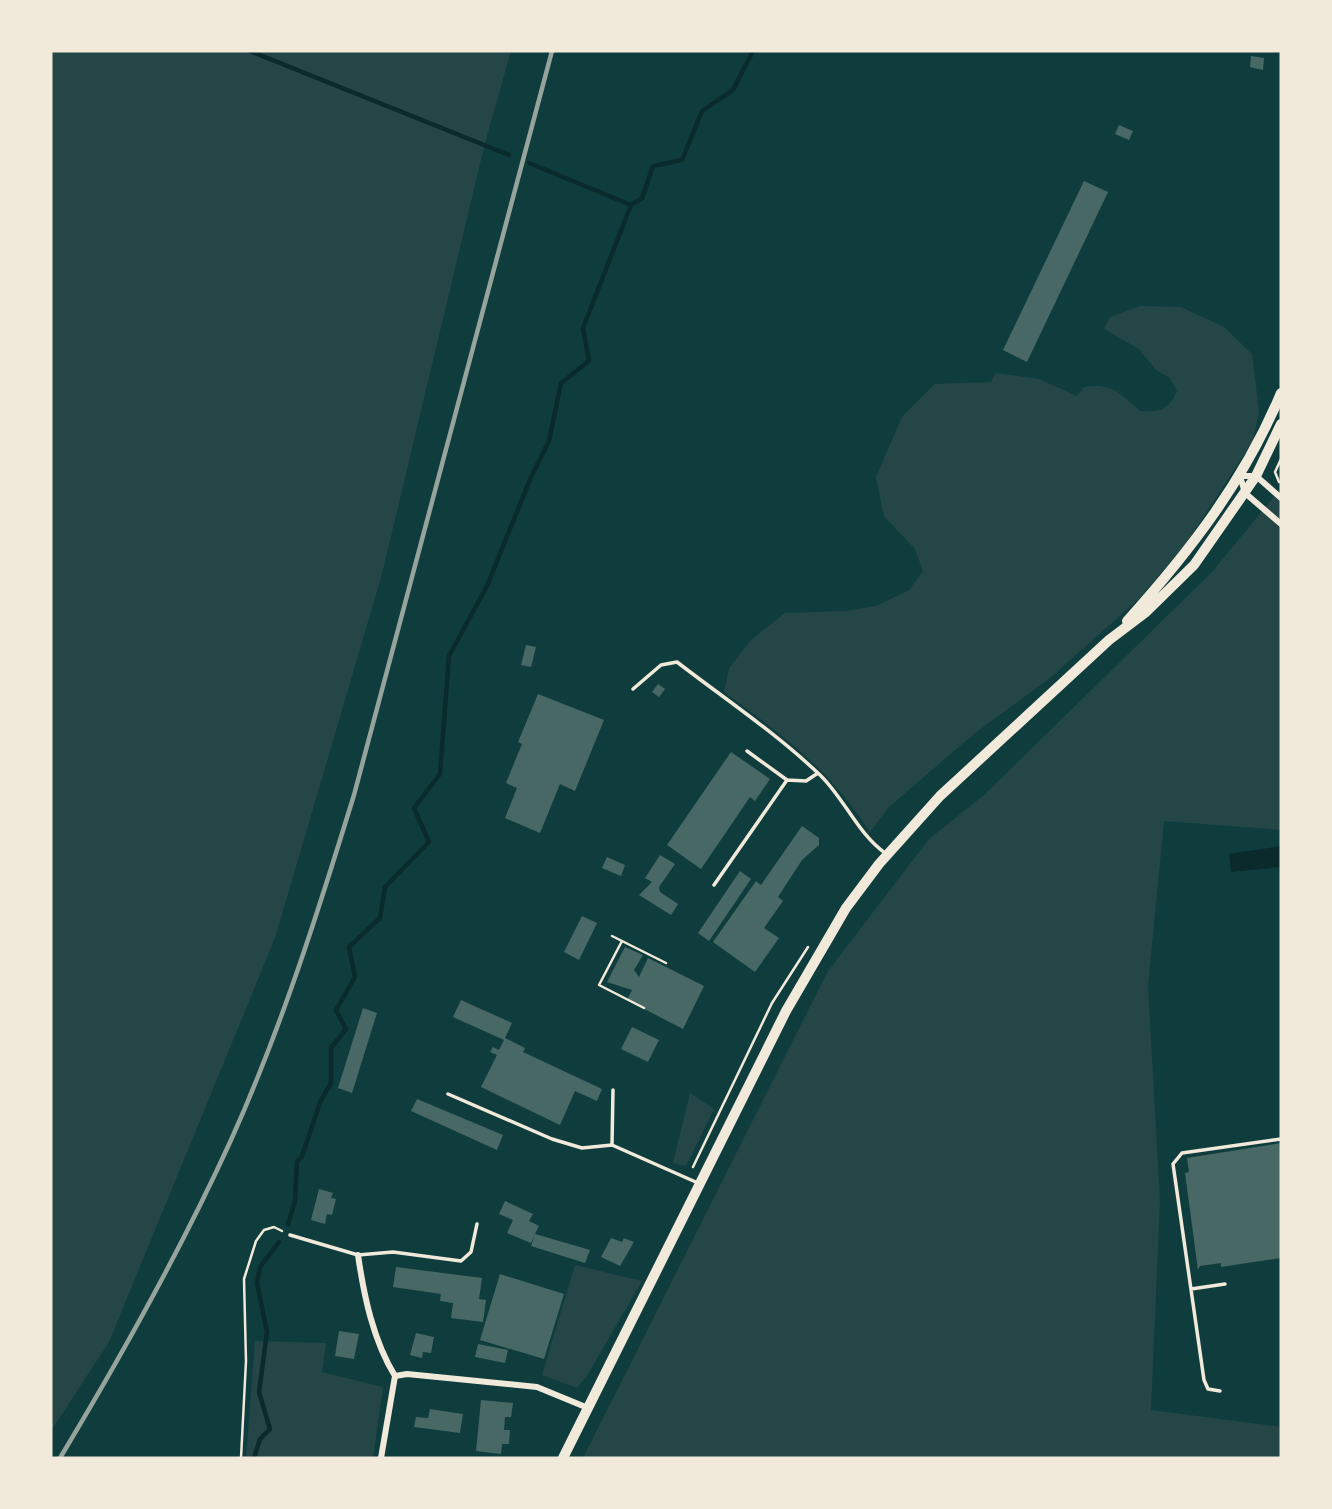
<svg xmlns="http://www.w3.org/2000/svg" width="1332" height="1509" font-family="Inter,sans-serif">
	<rect width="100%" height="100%" fill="#0f3d3e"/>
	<path fill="#244646" d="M 51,51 L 511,51 L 485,143 L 382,574 L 275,938 L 109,1342 L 51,1431 Z
		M 1140,306 L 1181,307 L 1224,327 L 1252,354 L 1259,411 L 1253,441 L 1187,542 L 1140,598 L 1050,678 L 975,733 L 889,807 L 870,832 C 829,769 784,736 724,692 L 729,668 L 750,641 L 785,613 L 845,611 L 876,606 L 909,590 L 923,571 L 915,549 L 884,516 L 876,477 L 902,417 L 935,384 L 991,382 L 996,373 L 1039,379 L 1077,396 L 1084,387 C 1112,383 1119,392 1140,411 C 1160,412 1168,411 1177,391 L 1170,378 L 1156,370 L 1139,349 L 1104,329 L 1110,317 Z
		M 1281,488 L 1281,830 L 1164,821 L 1148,986 L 1160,1200 L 1151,1410 L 1281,1427 L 1281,1458 L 583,1458 L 828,971 L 929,839 L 984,795 L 1212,572 Z
		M 690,1093 L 714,1109 L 686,1166 L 673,1163 Z
		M 575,1265 L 642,1281 L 588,1374 L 577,1388 L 542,1375 Z
		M 255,1341 L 326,1343 L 322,1372 L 383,1387 L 373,1458 L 246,1458 Z"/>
	<path fill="#0a2a2b" d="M 1281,846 L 1281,867 L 1231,872 L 1229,854 Z"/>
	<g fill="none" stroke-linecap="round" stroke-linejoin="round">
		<path stroke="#0a2a2b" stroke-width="4.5" d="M 250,51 L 509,155
			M 631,205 L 642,198 L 653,166 L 682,160 L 702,111 L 733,90 L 753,51
			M 288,1224 L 295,1201 L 297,1162 L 302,1156 L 321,1100 L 331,1083 L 331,1048 L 346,1029 L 336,1010 L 355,977 L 349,947 L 380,918 L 385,887 L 429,842 L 414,808 L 440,774 L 449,656 L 487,586 L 531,477 L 549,441 L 561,383 L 589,361 L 583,328 L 631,205 L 529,163
			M 254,1458 L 260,1439 L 270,1429 L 259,1392 L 267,1332 L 257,1283 L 260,1267 L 279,1242"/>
	</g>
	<path fill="#486865" d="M 1251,56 L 1264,58 L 1263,70 L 1250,67 Z
		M 1119,125 L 1133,131 L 1129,140 L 1115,134 Z
		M 1084,181 L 1108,192 L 1027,362 L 1003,350 Z
		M 526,645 L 536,647 L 531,667 L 521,665 Z
		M 658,684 L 665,689 L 659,697 L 652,692 Z
		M 538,694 L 604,720 L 575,791 L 560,784 L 540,833 L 505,818 L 517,788 L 506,783 L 522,744 L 518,742 Z
		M 731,752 L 770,779 L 755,801 L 750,797 L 701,869 L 667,845 Z
		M 802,826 L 819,838 L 819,845 L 802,860 L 778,897 L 783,901 L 764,928 L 779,938 L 755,972 L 713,942 L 756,881 L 761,885 Z
		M 660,855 L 675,864 L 659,887 L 660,892 L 678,904 L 671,915 L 639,895 L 652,882 L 645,878 Z
		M 607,857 L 625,865 L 621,876 L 602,868 Z
		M 740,871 L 751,879 L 709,941 L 698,933 Z
		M 582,916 L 597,923 L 579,960 L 564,952 Z
		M 625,947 L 643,955 L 634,970 L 639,977 L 648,958 L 704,986 L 683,1029 L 627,1000 L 632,990 L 607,982 Z
		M 461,1000 L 512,1023 L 505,1038 L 525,1048 L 523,1052 L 602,1089 L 597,1101 L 575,1091 L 560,1125 L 481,1087 L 497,1055 L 490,1052 L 493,1047 L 499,1050 L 504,1040 L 453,1017 Z
		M 363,1008 L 377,1013 L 352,1093 L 338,1088 Z
		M 632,1027 L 659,1040 L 648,1062 L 621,1049 Z
		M 417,1099 L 503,1135 L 497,1150 L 411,1111 Z
		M 1281,1143 L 1281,1258 L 1221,1267 L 1221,1263 L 1200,1266 L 1198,1270 L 1185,1173 L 1189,1172 L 1187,1158 Z
		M 319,1189 L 333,1193 L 331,1198 L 336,1199 L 332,1215 L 327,1214 L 325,1224 L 311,1220 Z
		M 505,1201 L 533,1214 L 529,1221 L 539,1226 L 535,1234 L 590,1250 L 585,1263 L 531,1246 L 535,1234 L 531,1243 L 507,1233 L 513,1220 L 499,1214 Z
		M 611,1238 L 622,1242 L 624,1238 L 634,1242 L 620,1266 L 601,1257 Z
		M 396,1267 L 482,1278 L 479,1299 L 486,1300 L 483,1322 L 451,1318 L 453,1303 L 440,1301 L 441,1294 L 393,1287 Z
		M 500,1274 L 564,1294 L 544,1359 L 480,1340 Z
		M 339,1331 L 359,1334 L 354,1359 L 335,1356 Z
		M 416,1333 L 434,1337 L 431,1353 L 423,1352 L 422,1358 L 410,1355 Z
		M 478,1344 L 508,1350 L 505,1363 L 475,1357 Z
		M 481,1400 L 513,1403 L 511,1417 L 505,1417 L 504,1430 L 510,1430 L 509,1444 L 502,1444 L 501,1454 L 476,1451 Z
		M 430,1409 L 463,1414 L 460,1433 L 414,1427 L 416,1417 L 428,1418 Z"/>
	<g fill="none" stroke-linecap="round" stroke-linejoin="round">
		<path stroke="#f1e9da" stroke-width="2.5" d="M 1279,482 L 1275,472 L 1281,459
			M 612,936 L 666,963
			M 622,941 L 599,985 L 644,1008
			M 693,1167 L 772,1003 L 808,947
			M 241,1458 L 246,1361 L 244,1279 L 256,1241 L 264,1230 L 274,1227 L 282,1231"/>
		<path stroke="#f1e9da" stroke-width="3.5" d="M 633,689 L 661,665 L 677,662 C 725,699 776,733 820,775 C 844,798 858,834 885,853
			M 747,751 L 787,780
			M 714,885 L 787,780 L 806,781 L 818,773
			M 448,1094 L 552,1139 L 582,1148 L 612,1145 L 698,1183
			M 612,1145 L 613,1090
			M 290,1235 L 358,1255 L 393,1252 L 461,1261 L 471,1252 L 477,1224
			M 1191,1289 L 1225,1284
			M 1220,1391 L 1208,1389 L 1204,1380 L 1173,1164 L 1182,1153 L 1281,1139"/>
		<path stroke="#f1e9da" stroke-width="6" d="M 1281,498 L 1256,476 L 1240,476 L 1245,493 L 1281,524
			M 358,1255 C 364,1296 373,1340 395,1376
			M 381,1458 L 395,1376 L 407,1374 L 537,1387 L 588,1408"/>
		<path stroke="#f1e9da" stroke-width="10" d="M 1127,621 C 1190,551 1245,480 1281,393
			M 563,1458 L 786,1011 L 846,908 L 879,864 L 940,796 L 1109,640 L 1146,612 L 1194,565 L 1256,476 L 1281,424"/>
		<path stroke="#97a49c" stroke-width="4.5" d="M 60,1458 C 122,1355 181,1250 231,1140 C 281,1029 318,912 354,795 L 552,51"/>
	</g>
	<rect width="1332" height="1509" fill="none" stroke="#f1e9da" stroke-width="105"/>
</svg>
